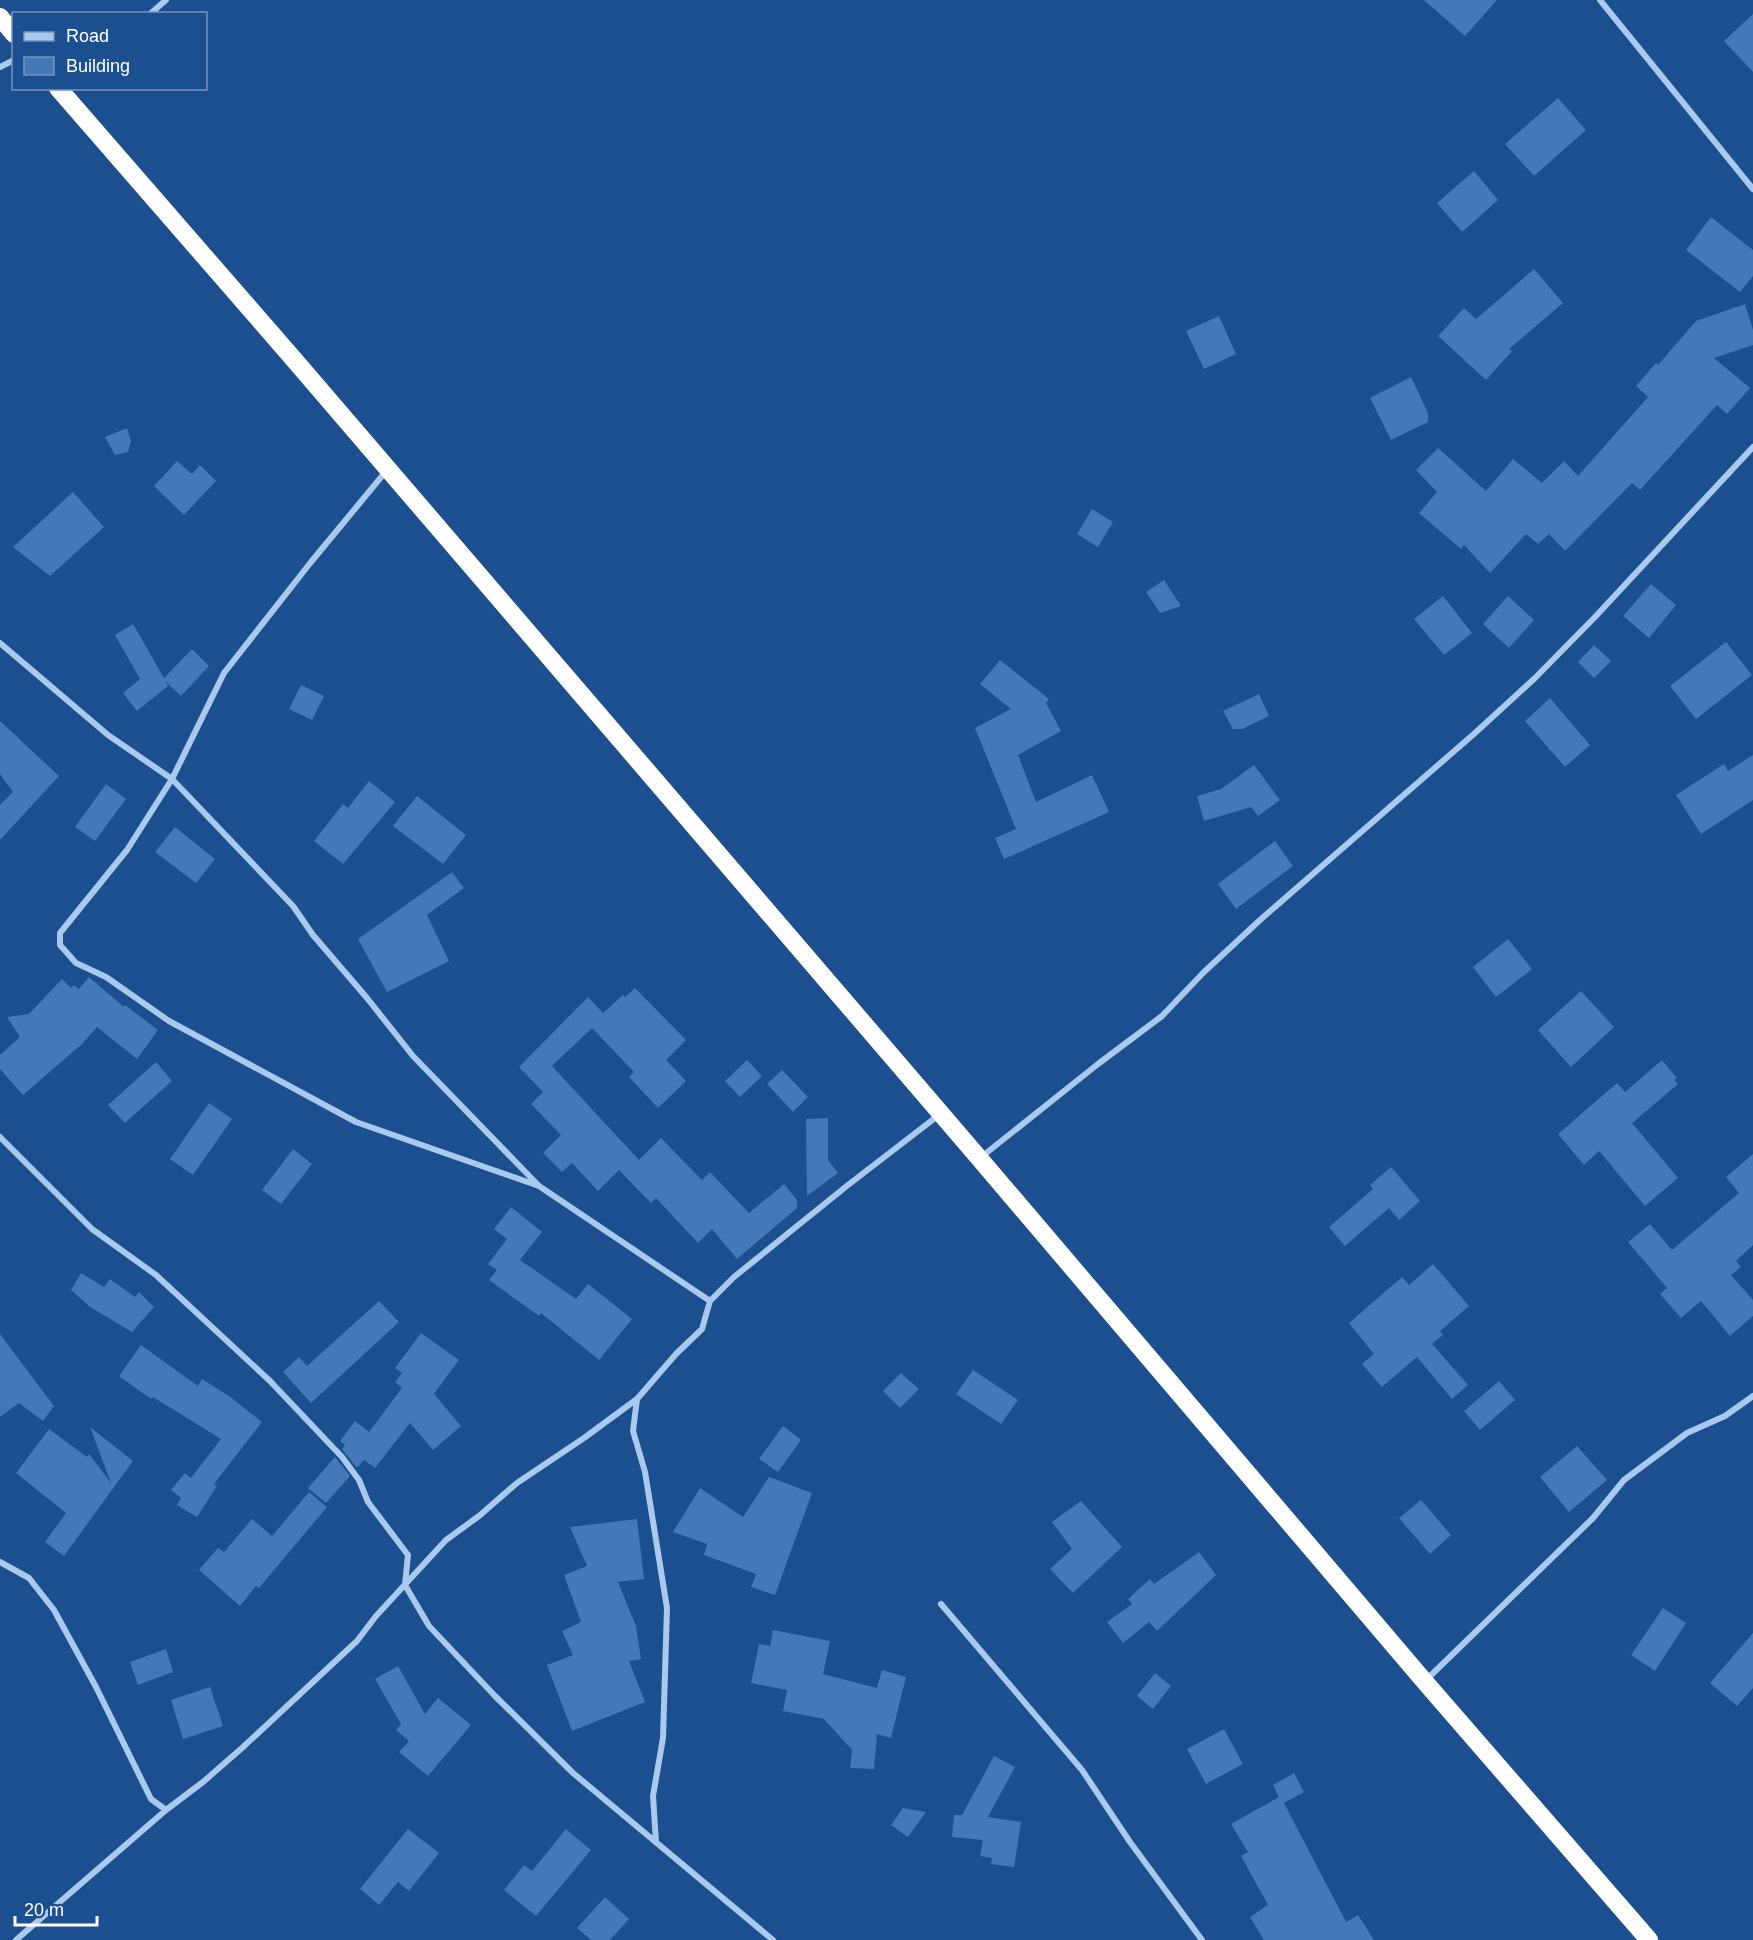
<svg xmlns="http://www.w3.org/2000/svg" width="1753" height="1940" font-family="Arial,sans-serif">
	<rect width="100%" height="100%" fill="#1b4f8f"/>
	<path fill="#4478b7" d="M 1424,0 L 1497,0 L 1465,36 Z
		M 1753,14 L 1753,72 L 1724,41 Z
		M 1558,98 L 1586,130 L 1534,176 L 1505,144 Z
		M 1474,171 L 1498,200 L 1462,232 L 1437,203 Z
		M 1711,217 L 1753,250 L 1753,276 L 1740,292 L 1686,250 Z
		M 1534,269 L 1563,303 L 1509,349 L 1512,351 L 1486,380 L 1438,336 L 1464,308 L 1476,319 Z
		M 1745,304 L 1753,330 L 1753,345 L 1714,358 L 1750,388 L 1727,414 L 1717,405 L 1640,490 L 1632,483 L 1565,551 L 1549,534 L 1538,544 L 1526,534 L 1490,573 L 1464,545 L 1461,549 L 1419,513 L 1437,492 L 1416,470 L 1438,448 L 1486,491 L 1513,459 L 1542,483 L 1564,461 L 1578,476 L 1648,397 L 1636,386 L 1656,363 L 1658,365 L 1696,321 Z
		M 1219,316 L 1236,354 L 1204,369 L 1186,331 Z
		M 1411,377 L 1428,413 L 1428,422 L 1391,440 L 1370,398 Z
		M 127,428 L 131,441 L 128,452 L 115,455 L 105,437 Z
		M 177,461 L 192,474 L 200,465 L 216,481 L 184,515 L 154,486 Z
		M 73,492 L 104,527 L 50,576 L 13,547 Z
		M 1092,509 L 1113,522 L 1098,547 L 1077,534 Z
		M 1164,580 L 1181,606 L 1160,613 L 1146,592 Z
		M 1651,584 L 1676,605 L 1649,638 L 1623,616 Z
		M 1443,596 L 1472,633 L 1444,655 L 1414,619 Z
		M 1508,596 L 1534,620 L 1509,648 L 1483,624 Z
		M 133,624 L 164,678 L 192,649 L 209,666 L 181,696 L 165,681 L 168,686 L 137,711 L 123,693 L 140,679 L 115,635 Z
		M 1726,642 L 1752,675 L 1696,719 L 1670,686 Z
		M 1594,645 L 1611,661 L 1594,678 L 1578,662 Z
		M 1000,660 L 1049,699 L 1046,703 L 1061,731 L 1018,755 L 1036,802 L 1092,775 L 1109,812 L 1004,859 L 995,838 L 1016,829 L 975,728 L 1011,709 L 980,684 Z
		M 301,685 L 324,696 L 312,720 L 289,709 Z
		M 1259,694 L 1269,716 L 1242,729 L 1233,729 L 1223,711 Z
		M 1550,698 L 1590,745 L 1565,767 L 1525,721 Z
		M 0,721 L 59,776 L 0,840 L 0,805 L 13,792 L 0,774 Z
		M 1753,755 L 1753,800 L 1701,834 L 1676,795 L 1724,764 L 1728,771 Z
		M 1254,765 L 1280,800 L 1258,816 L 1251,807 L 1204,821 L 1197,796 L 1221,789 Z
		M 369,781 L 395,802 L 343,864 L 314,841 L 343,804 L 348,808 Z
		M 106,784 L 126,799 L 95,841 L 75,827 Z
		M 417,796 L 466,835 L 443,864 L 393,826 Z
		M 175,827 L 215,859 L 196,883 L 155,852 Z
		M 1275,841 L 1293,866 L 1236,909 L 1218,884 Z
		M 452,872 L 464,888 L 427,915 L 449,961 L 387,992 L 358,939 Z
		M 1508,939 L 1532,969 L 1496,997 L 1473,967 Z
		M 89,977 L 124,1007 L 125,1005 L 158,1030 L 137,1059 L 97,1027 L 82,1044 L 23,1095 L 0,1069 L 0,1055 L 20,1037 L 7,1017 L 29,1014 L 62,979 L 71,988 L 74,985 L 79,989 Z
		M 635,988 L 686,1040 L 666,1060 L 686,1081 L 658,1108 L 629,1077 L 634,1072 L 592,1028 L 552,1066 L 639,1160 L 661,1138 L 702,1180 L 710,1172 L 749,1213 L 784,1184 L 797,1200 L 797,1208 L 737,1259 L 712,1229 L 698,1243 L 656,1198 L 651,1203 L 619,1170 L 598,1191 L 572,1163 L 562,1172 L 543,1153 L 561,1135 L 531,1104 L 543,1092 L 519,1067 L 588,997 L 603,1013 L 623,995 L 625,997 Z
		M 1581,991 L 1614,1027 L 1571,1067 L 1538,1030 Z
		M 747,1060 L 762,1076 L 740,1097 L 725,1081 Z
		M 1662,1060 L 1677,1078 L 1674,1080 L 1678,1084 L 1632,1123 L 1678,1178 L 1645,1206 L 1599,1151 L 1584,1165 L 1558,1134 L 1617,1083 L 1625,1092 Z
		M 156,1062 L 172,1081 L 125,1123 L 108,1105 Z
		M 782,1070 L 808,1097 L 793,1112 L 767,1084 Z
		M 209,1103 L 232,1119 L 193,1175 L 170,1159 Z
		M 828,1118 L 828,1160 L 838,1173 L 807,1196 L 806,1119 Z
		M 293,1149 L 312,1164 L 281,1204 L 262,1190 Z
		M 1753,1154 L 1753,1245 L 1736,1261 L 1741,1267 L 1731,1275 L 1753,1300 L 1753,1316 L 1730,1336 L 1701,1301 L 1681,1318 L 1660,1294 L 1667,1288 L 1628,1242 L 1650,1224 L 1672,1250 L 1739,1193 L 1726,1177 Z
		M 1391,1167 L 1420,1201 L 1399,1220 L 1389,1208 L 1345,1246 L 1329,1227 L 1373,1189 L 1370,1185 Z
		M 511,1207 L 542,1232 L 520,1260 L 576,1299 L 588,1284 L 632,1319 L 599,1360 L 541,1313 L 539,1316 L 489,1280 L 497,1270 L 488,1264 L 507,1239 L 494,1229 Z
		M 1433,1264 L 1469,1306 L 1440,1331 L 1443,1335 L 1432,1344 L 1468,1385 L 1452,1399 L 1417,1357 L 1382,1387 L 1362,1364 L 1374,1354 L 1349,1323 L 1402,1277 L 1409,1285 Z
		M 81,1273 L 104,1287 L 110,1279 L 135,1297 L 139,1292 L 154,1307 L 132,1332 L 90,1307 L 71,1290 Z
		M 379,1301 L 399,1322 L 311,1403 L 283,1372 L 299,1357 L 307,1366 Z
		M 421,1333 L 459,1360 L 434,1394 L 461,1426 L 433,1450 L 410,1423 L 375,1468 L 364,1460 L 357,1468 L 342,1449 L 345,1445 L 340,1441 L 355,1421 L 369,1432 L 402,1388 L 395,1382 L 402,1373 L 395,1368 Z
		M 0,1334 L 54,1406 L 43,1421 L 19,1403 L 0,1417 Z
		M 141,1345 L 198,1386 L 202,1379 L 229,1396 L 262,1422 L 214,1484 L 217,1486 L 197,1517 L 177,1505 L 181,1498 L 171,1490 L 185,1473 L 191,1478 L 221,1439 L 153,1397 L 151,1399 L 119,1376 Z
		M 973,1370 L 1018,1400 L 1001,1424 L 956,1394 Z
		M 901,1373 L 919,1389 L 900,1408 L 883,1391 Z
		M 1499,1381 L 1515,1400 L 1480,1430 L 1464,1411 Z
		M 783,1426 L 801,1440 L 778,1472 L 759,1459 Z
		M 90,1427 L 133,1461 L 64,1556 L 45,1542 L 66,1513 L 16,1473 L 49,1429 L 87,1457 L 89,1454 L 111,1483 Z
		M 1577,1446 L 1607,1480 L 1569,1512 L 1540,1477 Z
		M 335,1457 L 350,1476 L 326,1503 L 308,1488 Z
		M 769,1477 L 812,1493 L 775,1595 L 751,1587 L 756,1574 L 704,1555 L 707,1544 L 673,1532 L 700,1488 L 743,1517 Z
		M 309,1492 L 327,1507 L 259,1588 L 256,1586 L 240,1606 L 199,1570 L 218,1548 L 224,1552 L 252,1519 L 272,1536 Z
		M 1421,1500 L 1451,1535 L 1430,1554 L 1399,1518 Z
		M 1081,1501 L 1122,1547 L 1073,1593 L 1050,1569 L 1072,1549 L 1052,1522 Z
		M 637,1519 L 644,1579 L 618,1582 L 636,1626 L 641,1659 L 629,1661 L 645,1702 L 572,1731 L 547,1665 L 573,1655 L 562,1631 L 581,1622 L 564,1575 L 587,1566 L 570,1527 Z
		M 1199,1552 L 1216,1575 L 1157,1631 L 1149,1622 L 1123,1643 L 1107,1622 L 1132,1604 L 1128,1599 L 1150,1579 L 1154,1584 Z
		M 1663,1608 L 1686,1623 L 1655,1671 L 1631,1655 Z
		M 773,1630 L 830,1641 L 823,1674 L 877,1688 L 882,1670 L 906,1677 L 891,1738 L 877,1734 L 874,1769 L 850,1768 L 852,1750 L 824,1719 L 783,1711 L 787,1690 L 751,1683 L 759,1644 L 770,1646 Z
		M 1753,1633 L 1753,1688 L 1737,1706 L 1710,1683 Z
		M 166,1649 L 173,1672 L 138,1685 L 130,1662 Z
		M 398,1666 L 425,1714 L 438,1698 L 471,1725 L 428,1776 L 399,1752 L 409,1741 L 396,1730 L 401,1724 L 375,1679 Z
		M 1155,1673 L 1171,1686 L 1153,1709 L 1137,1696 Z
		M 210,1687 L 223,1726 L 183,1739 L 171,1700 Z
		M 1224,1729 L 1243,1764 L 1206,1784 L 1187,1749 Z
		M 994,1756 L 1015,1767 L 988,1817 L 1021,1822 L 1014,1867 L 991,1864 L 992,1858 L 980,1856 L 983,1840 L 952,1837 L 954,1815 L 962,1815 Z
		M 1294,1773 L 1304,1792 L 1284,1803 L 1346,1922 L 1358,1915 L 1374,1940 L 1264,1940 L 1250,1917 L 1268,1905 L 1241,1856 L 1248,1852 L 1231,1824 L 1279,1797 L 1273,1785 Z
		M 903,1808 L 926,1812 L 908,1837 L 891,1825 Z
		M 408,1829 L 439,1853 L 409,1891 L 398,1882 L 379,1905 L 360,1889 Z
		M 566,1829 L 591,1850 L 536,1916 L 504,1890 L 524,1865 L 532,1871 Z
		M 605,1897 L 629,1919 L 610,1940 L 591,1940 L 577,1928 Z"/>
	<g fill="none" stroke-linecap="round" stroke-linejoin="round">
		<path stroke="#a9c9ee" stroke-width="6" d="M 1600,0 L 1753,189
			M 150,14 L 166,0
			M 0,67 L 14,60
			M 387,470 L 311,562 L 224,673 L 172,779 L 127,850 L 60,933 L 60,945 L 76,963 L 106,977 L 169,1021 L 356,1122 L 539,1186
			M 0,643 L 108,735 L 172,779 L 293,906 L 313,935 L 367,998 L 413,1056 L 539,1186 L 710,1301
			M 0,1137 L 92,1229 L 156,1275 L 270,1381 L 342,1457 L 359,1480 L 368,1502 L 408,1555 L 405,1585 L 429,1626 L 495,1696 L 573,1773 L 773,1940
			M 980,1158 L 1098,1064 L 1162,1016 L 1204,972 L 1260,920 L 1475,733 L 1535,678 L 1595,617 L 1753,447
			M 0,1562 L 29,1578 L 54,1610 L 96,1687 L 151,1799 L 166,1810 L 203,1782 L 242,1748 L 357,1641 L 376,1616 L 446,1540 L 479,1516 L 517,1483 L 584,1438 L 637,1399
			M 941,1604 L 1082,1770 L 1130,1842 L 1202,1940
			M 1425,1681 L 1593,1518 L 1624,1480 L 1687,1433 L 1725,1416 L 1753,1396
			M 656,1842 L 653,1796 L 663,1738 L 667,1608 L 645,1472 L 633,1431 L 637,1399 L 676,1354 L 702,1329 L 710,1301 L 734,1277 L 848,1185 L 940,1114
			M 16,1940 L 166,1810"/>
		<path stroke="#fff" stroke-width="18" d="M 0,17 L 14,34
			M 58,88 L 297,363 L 979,1158 L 1425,1682 L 1649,1940"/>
	</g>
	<rect x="12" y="12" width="195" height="78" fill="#1b4f8f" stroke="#7695bc" stroke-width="1.5"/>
	<rect x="24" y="32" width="30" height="9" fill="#a9c9ee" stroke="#7695bc" stroke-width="1.5"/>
	<text x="66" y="42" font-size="18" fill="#ffffff">Road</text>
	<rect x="24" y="57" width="30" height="18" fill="#4478b7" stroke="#7695bc" stroke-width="1.5"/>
	<text x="66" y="72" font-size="18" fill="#ffffff">Building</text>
	<path d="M15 1916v9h82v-9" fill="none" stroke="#ffffff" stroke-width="3"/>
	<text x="24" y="1916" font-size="18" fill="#ffffff" stroke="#1b4f8f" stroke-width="4.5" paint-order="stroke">20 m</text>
</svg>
